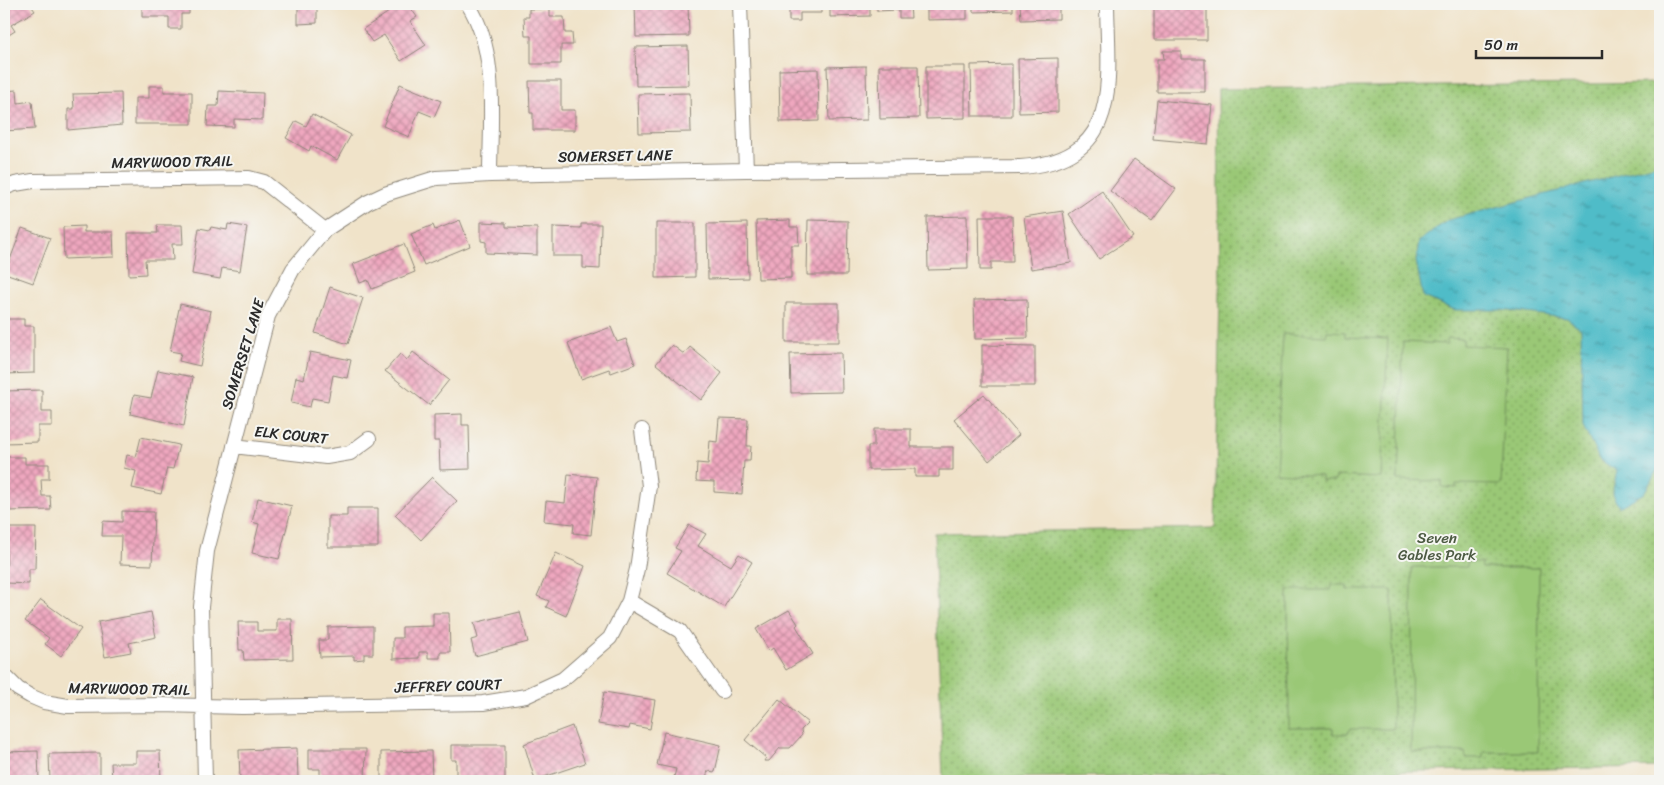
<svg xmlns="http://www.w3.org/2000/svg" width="1664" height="785" font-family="Sriracha,sans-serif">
	<defs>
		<pattern id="grass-dots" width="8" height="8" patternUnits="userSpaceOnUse" patternTransform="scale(1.25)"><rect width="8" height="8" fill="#9ac876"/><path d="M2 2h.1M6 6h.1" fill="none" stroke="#7ea361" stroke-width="1.8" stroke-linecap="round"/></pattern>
		<pattern id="water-ripples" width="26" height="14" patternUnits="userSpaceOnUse" patternTransform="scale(1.25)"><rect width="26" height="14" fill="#4fbcc8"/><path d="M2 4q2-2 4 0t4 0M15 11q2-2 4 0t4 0" fill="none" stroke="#4299a3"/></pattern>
		<pattern id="building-cross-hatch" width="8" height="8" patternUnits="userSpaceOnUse" patternTransform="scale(1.25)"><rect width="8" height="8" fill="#efa7bf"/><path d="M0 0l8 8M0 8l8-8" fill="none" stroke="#c2889b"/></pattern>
	</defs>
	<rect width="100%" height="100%" fill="#f6f6f2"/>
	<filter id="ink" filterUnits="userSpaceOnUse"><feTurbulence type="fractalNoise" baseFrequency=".02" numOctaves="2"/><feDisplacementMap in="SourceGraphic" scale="10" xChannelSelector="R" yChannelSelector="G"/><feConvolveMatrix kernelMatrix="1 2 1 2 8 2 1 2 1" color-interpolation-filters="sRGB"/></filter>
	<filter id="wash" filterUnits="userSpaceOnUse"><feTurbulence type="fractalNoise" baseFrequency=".0096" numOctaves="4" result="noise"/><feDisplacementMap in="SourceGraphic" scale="20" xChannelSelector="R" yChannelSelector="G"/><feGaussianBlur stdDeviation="1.12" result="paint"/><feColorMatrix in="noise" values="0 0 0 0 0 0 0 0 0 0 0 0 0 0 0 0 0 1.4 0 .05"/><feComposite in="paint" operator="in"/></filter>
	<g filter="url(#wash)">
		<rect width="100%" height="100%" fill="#f0e3c9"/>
		<path fill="url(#grass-dots)" stroke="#627a50" d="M 1660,83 L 1660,767 L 943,779 L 934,533 L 1215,528 L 1220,293 L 1218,89 Z"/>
		<path fill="#9ac876" stroke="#627a50" d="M 1327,331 L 1345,332 L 1345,337 L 1388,339 L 1381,478 L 1336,476 L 1335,481 L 1322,481 L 1322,476 L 1276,473 L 1283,334 L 1326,336 Z
			M 1447,338 L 1463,339 L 1463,345 L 1507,347 L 1501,485 L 1456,484 L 1456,488 L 1442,487 L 1442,481 L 1398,480 L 1403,342 L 1447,344 Z
			M 1467,562 L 1481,562 L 1482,568 L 1539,568 L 1538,752 L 1483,752 L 1483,758 L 1466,758 L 1465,752 L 1411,752 L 1412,567 L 1467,567 Z
			M 1332,585 L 1347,585 L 1347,590 L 1392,590 L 1393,729 L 1349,729 L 1348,734 L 1333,734 L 1333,728 L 1289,728 L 1288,590 L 1331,590 Z"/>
		<path fill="url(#water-ripples)" stroke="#3d747a" d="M 1660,164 L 1660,465 L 1644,493 L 1619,507 L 1612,494 L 1617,471 L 1599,459 L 1583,426 L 1581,329 L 1567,318 L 1502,310 L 1455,310 L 1423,297 L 1416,261 L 1419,241 L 1448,220 Z"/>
		<g id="blocks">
			<path fill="url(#building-cross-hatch)" d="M 4,4 L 30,4 L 35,11 L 11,25 L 15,31 L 4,38 Z
				M 142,4 L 189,4 L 189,14 L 181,14 L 181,29 L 169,29 L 169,17 L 142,17 Z
				M 298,4 L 317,4 L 317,23 L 298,24 Z
				M 384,4 L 408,4 L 417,17 L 410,21 L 426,45 L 401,61 L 384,35 L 372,42 L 363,29 L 389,12 Z
				M 635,4 L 688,4 L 689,36 L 636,37 Z
				M 789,4 L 821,4 L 821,13 L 800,13 L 800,21 L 789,21 Z
				M 830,4 L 870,4 L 870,16 L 830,17 Z
				M 877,4 L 910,4 L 911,18 L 899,18 L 899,10 L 877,11 Z
				M 927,4 L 967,4 L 967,19 L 927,20 Z
				M 973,4 L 1013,4 L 1013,11 L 973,12 Z
				M 1020,4 L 1059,4 L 1059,19 L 1021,20 Z
				M 1154,4 L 1207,4 L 1207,40 L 1154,40 Z
				M 529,9 L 550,9 L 550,17 L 564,17 L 565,33 L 572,33 L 573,45 L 561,45 L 561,64 L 531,64 L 531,36 L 525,36 L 524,17 L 529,17 Z
				M 688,46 L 689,85 L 636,86 L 635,47 Z
				M 1163,51 L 1181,51 L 1181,59 L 1205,59 L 1205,92 L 1157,92 L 1157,59 L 1164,59 Z
				M 1058,58 L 1058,112 L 1019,113 L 1018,59 Z
				M 1012,64 L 1012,116 L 972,116 L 971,65 Z
				M 866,66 L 867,120 L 829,121 L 827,67 Z
				M 879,66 L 918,66 L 919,118 L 880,119 Z
				M 926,66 L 965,66 L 965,118 L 926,119 Z
				M 818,69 L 819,121 L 780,122 L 779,70 Z
				M 529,81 L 561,81 L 561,110 L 575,110 L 575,130 L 533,130 L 533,113 L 530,113 Z
				M 400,84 L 441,101 L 434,117 L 419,111 L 409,137 L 383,126 Z
				M 149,86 L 164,86 L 164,92 L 192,92 L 192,124 L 135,124 L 135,98 L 149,98 Z
				M 17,90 L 18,103 L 32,101 L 35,129 L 4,131 L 4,91 Z
				M 219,91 L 263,93 L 262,120 L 234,119 L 234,127 L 207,126 L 208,106 L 218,106 Z
				M 121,93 L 122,125 L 68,130 L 68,109 L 74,109 L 73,94 Z
				M 690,93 L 691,132 L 639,133 L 638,94 Z
				M 1157,100 L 1212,105 L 1208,144 L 1153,139 Z
				M 312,114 L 351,135 L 337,160 L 311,146 L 309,151 L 286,138 L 296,121 L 306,126 Z
				M 1134,159 L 1176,189 L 1152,221 L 1110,191 Z
				M 1102,191 L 1133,237 L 1099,259 L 1069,214 Z
				M 1063,211 L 1071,263 L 1031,269 L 1024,217 Z
				M 967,216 L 968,269 L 928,270 L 927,217 Z
				M 979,216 L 1012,216 L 1013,262 L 991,262 L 991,270 L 980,270 Z
				M 460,220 L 470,246 L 424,265 L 411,234 L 433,225 L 435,230 Z
				M 790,220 L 790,227 L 798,227 L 799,245 L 791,245 L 791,278 L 758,279 L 756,221 Z
				M 808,220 L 848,221 L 847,275 L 807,275 Z
				M 481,222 L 506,223 L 506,227 L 537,228 L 537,255 L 486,253 L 486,242 L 481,241 Z
				M 656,223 L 695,223 L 695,277 L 656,278 Z
				M 747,223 L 748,278 L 708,279 L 707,224 Z
				M 228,224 L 247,227 L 240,271 L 222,268 L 220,279 L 192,274 L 199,228 L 210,230 L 211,227 L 227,230 Z
				M 581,224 L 601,224 L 600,269 L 583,268 L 583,256 L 553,256 L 553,227 L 581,228 Z
				M 157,225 L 182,225 L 183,244 L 172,244 L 173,260 L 145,260 L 146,274 L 129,275 L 128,233 L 158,233 Z
				M 84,226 L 84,232 L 113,232 L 114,257 L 64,259 L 63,227 Z
				M 22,228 L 50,238 L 33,283 L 5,273 Z
				M 404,244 L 415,272 L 372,289 L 368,280 L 360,283 L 353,264 Z
				M 330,287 L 363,298 L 348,344 L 315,333 Z
				M 1027,299 L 1028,338 L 975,339 L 974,300 Z
				M 786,303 L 839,303 L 839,342 L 786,342 Z
				M 180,304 L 211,311 L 200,366 L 179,361 L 181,353 L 170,351 Z
				M 4,319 L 24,319 L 24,326 L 34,326 L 34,373 L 4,374 Z
				M 611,327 L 617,342 L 626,339 L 635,364 L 611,373 L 609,369 L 581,379 L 568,343 Z
				M 672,345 L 684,354 L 690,347 L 722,373 L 701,400 L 656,364 Z
				M 982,345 L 1035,346 L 1035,386 L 982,386 Z
				M 310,352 L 351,360 L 347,378 L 333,375 L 328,401 L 312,398 L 310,407 L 291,403 L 296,377 L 304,379 Z
				M 413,352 L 449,380 L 429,405 L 385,371 L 400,354 L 407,360 Z
				M 841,353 L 842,392 L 791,393 L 790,354 Z
				M 158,370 L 193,377 L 184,426 L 130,414 L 134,395 L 151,398 Z
				M 42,390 L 42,412 L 52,412 L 52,426 L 38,426 L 38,442 L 5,443 L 4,391 Z
				M 984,394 L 1019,435 L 989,461 L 954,419 Z
				M 462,414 L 462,425 L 469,425 L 470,469 L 440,470 L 439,441 L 434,441 L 434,415 Z
				M 719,418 L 748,419 L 747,446 L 751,446 L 750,461 L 744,461 L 742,494 L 714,492 L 714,482 L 696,481 L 697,463 L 708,464 L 710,441 L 717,442 Z
				M 874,429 L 911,429 L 911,447 L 953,447 L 953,470 L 939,470 L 939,477 L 915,477 L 915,469 L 868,470 L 868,446 L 874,446 Z
				M 141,437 L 179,445 L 173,469 L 167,468 L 161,494 L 132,488 L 136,471 L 124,468 L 127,455 L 136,457 Z
				M 6,457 L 25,457 L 25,464 L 49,464 L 49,479 L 41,479 L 42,496 L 50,496 L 51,510 L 7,511 Z
				M 568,474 L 597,477 L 591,535 L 573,533 L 574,524 L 544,521 L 546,501 L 565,503 Z
				M 432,477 L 457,501 L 421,540 L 395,515 Z
				M 258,498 L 292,506 L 279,559 L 252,553 L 259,524 L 252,522 Z
				M 347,508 L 378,508 L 378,547 L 328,547 L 328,516 L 347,516 Z
				M 122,511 L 154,512 L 152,565 L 120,564 L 121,536 L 102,536 L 103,521 L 122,522 Z
				M 689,525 L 706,534 L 698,546 L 731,566 L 739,554 L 752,562 L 724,607 L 667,573 L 681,551 L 675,548 Z
				M 7,528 L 36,528 L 35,569 L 29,569 L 29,584 L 6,583 Z
				M 556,553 L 585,566 L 566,616 L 546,607 L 549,601 L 537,596 Z
				M 41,600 L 81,629 L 61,656 L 45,644 L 49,638 L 25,621 Z
				M 789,610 L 798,624 L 796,626 L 813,654 L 786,670 L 773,648 L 769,651 L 756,629 Z
				M 151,612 L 156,637 L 129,643 L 131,652 L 105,657 L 98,622 Z
				M 520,612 L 528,642 L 475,656 L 471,640 L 478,638 L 474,623 Z
				M 433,613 L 449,613 L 450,652 L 440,652 L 440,658 L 428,658 L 428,652 L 419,652 L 419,658 L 393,659 L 393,638 L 402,638 L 402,627 L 433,626 Z
				M 277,619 L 292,619 L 293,659 L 244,660 L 243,650 L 239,650 L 238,622 L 257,622 L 257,631 L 277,631 Z
				M 373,626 L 373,654 L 364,654 L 364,659 L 354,660 L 354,656 L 320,657 L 319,640 L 328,640 L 328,627 Z
				M 604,692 L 655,700 L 650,729 L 630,725 L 629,729 L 598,724 Z
				M 779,699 L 808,723 L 801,730 L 802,735 L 790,748 L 780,748 L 769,761 L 764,761 L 766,758 L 745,740 Z
				M 572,726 L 585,763 L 535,780 L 524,744 Z
				M 664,732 L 721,745 L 715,772 L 708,771 L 705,781 L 673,781 L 676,769 L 657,765 Z
				M 451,745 L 505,745 L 505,781 L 456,781 L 456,760 L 451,760 Z
				M 297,748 L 298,780 L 240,781 L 239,750 Z
				M 309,749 L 366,749 L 365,781 L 320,781 L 320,769 L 309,769 Z
				M 38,751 L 39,781 L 4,781 L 4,752 Z
				M 136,751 L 160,751 L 161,781 L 112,781 L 111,763 L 136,763 Z
				M 431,751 L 432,781 L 381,781 L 381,752 Z
				M 100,753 L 100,781 L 50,781 L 49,754 Z"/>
		</g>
	</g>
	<g filter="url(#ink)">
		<use href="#blocks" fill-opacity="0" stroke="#8e877a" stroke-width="1"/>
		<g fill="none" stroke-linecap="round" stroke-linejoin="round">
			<defs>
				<path id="street" d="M 468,4 C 499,53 490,119 490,175
					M 746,170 L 1020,167 C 1124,161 1108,80 1107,4
					M 4,188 L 15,184 L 33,181 L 249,178 L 264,182 L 325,230
					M 234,446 L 326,457 L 350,453 L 369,439
					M 629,601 L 680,631 L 722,691
					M 4,675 L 18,689 L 30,696 L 44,702 L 68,706 L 162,705 L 242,707 L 483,703 L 526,696 L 563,679 L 610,638 L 629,601 L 637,569 L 649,486 L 642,430
					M 205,781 L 201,607 L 207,551 L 268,316 L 293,269 L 325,230 L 368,202 L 385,194 L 436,178 L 490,175 L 746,170 L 740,4"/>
			</defs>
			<use href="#street" stroke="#8e877a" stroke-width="16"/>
			<use href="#street" stroke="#fff" stroke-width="14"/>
		</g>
	</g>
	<g text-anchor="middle" stroke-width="4" stroke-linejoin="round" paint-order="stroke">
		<g font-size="15" fill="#2b2b2b" stroke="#f6f6f2">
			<text transform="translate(615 156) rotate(-1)" y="5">SOMERSET LANE</text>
			<text transform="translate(172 162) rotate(-1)" y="5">MARYWOOD TRAIL</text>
			<text transform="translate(243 354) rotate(-73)" y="5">SOMERSET LANE</text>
			<text transform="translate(291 435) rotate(6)" y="5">ELK COURT</text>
			<text transform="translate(448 686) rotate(-2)" y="5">JEFFREY COURT</text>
			<text transform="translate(129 689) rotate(1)" y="5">MARYWOOD TRAIL</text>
		</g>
		<g font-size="15" fill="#4c5a42" stroke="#f6f6f2">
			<text x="1437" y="543">Seven<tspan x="1437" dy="17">Gables Park</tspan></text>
		</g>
	</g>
	<rect width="1664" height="785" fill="none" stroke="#f6f6f2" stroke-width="20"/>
	<path d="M1476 50v8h126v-8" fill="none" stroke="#2b2b2b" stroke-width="2.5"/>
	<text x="1484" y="50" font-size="15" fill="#2b2b2b" stroke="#f6f6f2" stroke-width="4" paint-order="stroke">50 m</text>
</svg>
